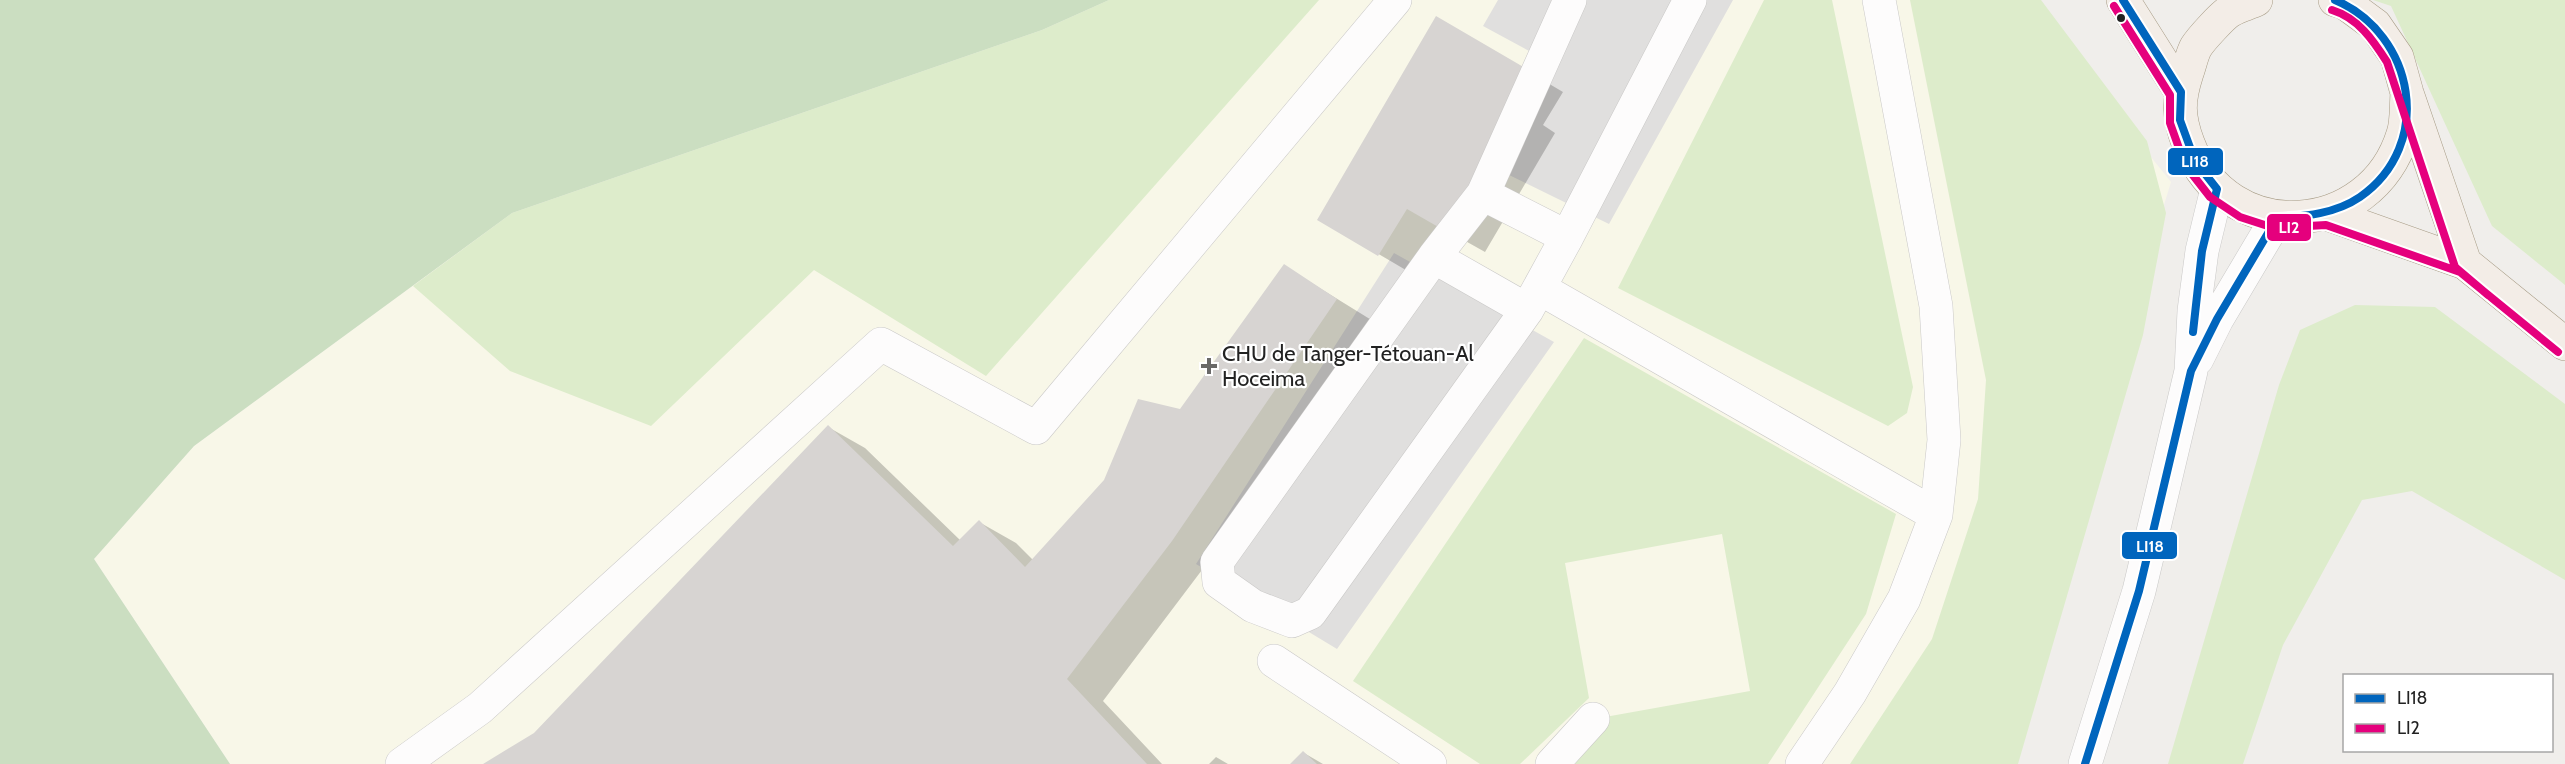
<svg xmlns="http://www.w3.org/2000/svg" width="2565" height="764" font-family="Cabin,sans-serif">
	<rect width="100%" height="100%" fill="#f0eeeb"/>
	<path fill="#f8f7e8" d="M 1109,0 L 2025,0 L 2171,182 L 2007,721 L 1989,764 L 230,764 L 94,559 L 194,446 L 512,213 L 1042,30 Z"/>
	<path fill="#ddeccb" d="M 1109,0 L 1319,0 L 986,376 L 814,270 L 651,426 L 510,371 L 413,286 L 512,213 L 1042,30 Z
		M 1764,0 L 1832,0 L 1913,387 L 1907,413 L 1888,426 L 1618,288 Z
		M 1910,0 L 2041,0 L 2147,141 L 2166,213 L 2143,335 L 2018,764 L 1850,764 L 1932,639 L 1978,499 L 1986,380 Z
		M 2373,0 L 2565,0 L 2565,285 L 2492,226 L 2391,6 Z
		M 2355,305 L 2435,307 L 2565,404 L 2565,580 L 2412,491 L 2362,500 L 2283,645 L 2243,764 L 2168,764 L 2279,385 L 2300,330 Z
		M 1584,338 L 1896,514 L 1866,614 L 1768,764 L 1575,764 L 1605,717 L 1750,691 L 1722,534 L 1565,563 L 1589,698 L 1520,764 L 1480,764 L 1353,681 Z"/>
	<path fill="#cbdec1" d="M 0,0 L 1109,0 L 1042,30 L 512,213 L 194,446 L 94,559 L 230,764 L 0,764 Z"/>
	<path fill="#e0dfde" d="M 1498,0 L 1733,0 L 1609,224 L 1505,173 L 1557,66 L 1483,26 Z
		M 1394,253 L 1554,342 L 1337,649 L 1196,564 Z"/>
	<path fill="#0003" d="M 1437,18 L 1563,92 L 1543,125 L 1555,133 L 1485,252 L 1444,229 L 1416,276 L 1319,219 Z
		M 1284,266 L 1373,321 L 1208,562 L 1103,701 L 1162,764 L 485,764 L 534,734 L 828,427 L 865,448 L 960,540 L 979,522 L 1016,543 L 1033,560 L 1181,410 Z
		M 1304,753 L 1323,764 L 1292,764 Z
		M 1216,757 L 1228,764 L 1209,764 Z"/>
	<path fill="#d7d4d2" d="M 1436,16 L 1527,69 L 1447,232 L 1407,209 L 1378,256 L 1317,220 Z
		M 1284,264 L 1337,299 L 1172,541 L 1067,679 L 1147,764 L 483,764 L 534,733 L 828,425 L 953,546 L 979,520 L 1025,567 L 1104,480 L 1138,399 L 1180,409 Z
		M 1303,751 L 1317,764 L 1290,764 Z"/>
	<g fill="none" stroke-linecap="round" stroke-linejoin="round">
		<defs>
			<path id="minor" d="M 1483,194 L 1570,0
				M 1567,237 L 1690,0
				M 1434,257 L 1217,562 L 1219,582 L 1253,606 L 1292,621 L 1310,613 L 1527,310 L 1567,237 L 1483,194 L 1434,257 L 1527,310
				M 1539,288 L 1936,515
				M 2197,359 L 2217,319 L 2277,218
				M 1274,661 L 1430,764
				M 402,764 L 480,708 L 881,344 L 1036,428 L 1395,0
				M 1552,764 L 1593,719
				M 1802,764 L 1850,693 L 1904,599 L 1936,515 L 1944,440 L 1936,306 L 1879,0
				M 2085,764 L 2139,591 L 2191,371 L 2194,311 L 2202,251 L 2217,189"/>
			<path id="major" d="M 2123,0 L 2181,92
				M 2256,0 C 2247,4 2238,6 2230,11 C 2223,15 2201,39 2196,47 C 2192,54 2190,65 2187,73 C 2178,101 2178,116 2188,143 C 2227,248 2371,239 2403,134 C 2407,122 2406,106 2407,93
				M 2335,0 L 2345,3 L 2375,25 L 2397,57 L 2407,93 L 2465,263
				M 2327,214 L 2465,263 L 2565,344"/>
		</defs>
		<use href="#minor" stroke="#c9c8c7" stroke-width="34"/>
		<use href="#major" stroke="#a79c86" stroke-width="34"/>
		<use href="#minor" stroke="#fdfcfc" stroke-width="33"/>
		<use href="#major" stroke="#f3ede7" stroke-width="33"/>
		<defs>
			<path id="bus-1" d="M 2123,0 L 2181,92 L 2180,120 L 2195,161 L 2217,189 L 2202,251 L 2193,332
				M 2085,764 L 2139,591 L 2191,371 L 2217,319 L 2277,218 C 2306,216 2335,214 2360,197 C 2435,145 2415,34 2335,0"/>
			<path id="bus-2" d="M 2114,6 L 2170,95 L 2170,123 L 2185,165 L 2210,197 L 2240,217 L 2274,228 L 2326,225 L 2460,272 L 2558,352
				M 2332,10 C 2358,18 2373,40 2387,62 L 2455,267 L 2488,295"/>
		</defs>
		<use href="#bus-1" stroke="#fff" stroke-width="12"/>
		<use href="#bus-2" stroke="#fff" stroke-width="12"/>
		<use href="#bus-1" stroke="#0065bd" stroke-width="8"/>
		<use href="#bus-2" stroke="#e5007d" stroke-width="8"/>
	</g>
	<circle fill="#222" stroke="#fff" stroke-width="2" cx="2121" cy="18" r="5"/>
	<path fill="#6a6968" stroke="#fff" stroke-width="2" d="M1206 357h6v6h6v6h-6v6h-6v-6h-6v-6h6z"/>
	<g text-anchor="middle" stroke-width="4.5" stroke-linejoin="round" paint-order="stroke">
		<g font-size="22" fill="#222" stroke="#fff" text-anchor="start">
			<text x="1222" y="361">CHU de Tanger-Tétouan-Al<tspan x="1222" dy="25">Hoceima</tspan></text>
		</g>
	</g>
	<g stroke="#fff" stroke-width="2">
		<rect x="2167" y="147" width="57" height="29" rx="6" fill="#0065bd"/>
		<rect x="2266" y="213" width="46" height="29" rx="6" fill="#e5007d"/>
		<rect x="2121" y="531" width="57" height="29" rx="6" fill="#0065bd"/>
	</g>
	<g font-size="16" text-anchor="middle" font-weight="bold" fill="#fff">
		<text x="2195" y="167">LI18</text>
		<text x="2289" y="233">LI2</text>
		<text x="2150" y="552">LI18</text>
	</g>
	<rect x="2343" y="674" width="210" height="78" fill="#ffffff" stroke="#a7a7a7" stroke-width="1.5"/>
	<rect x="2355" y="694" width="30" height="9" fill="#0065bd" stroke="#a7a7a7" stroke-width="1.5"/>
	<text x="2397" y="704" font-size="18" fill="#222222">LI18</text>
	<rect x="2355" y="724" width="30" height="9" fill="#e5007d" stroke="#a7a7a7" stroke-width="1.5"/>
	<text x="2397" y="734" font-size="18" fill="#222222">LI2</text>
</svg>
